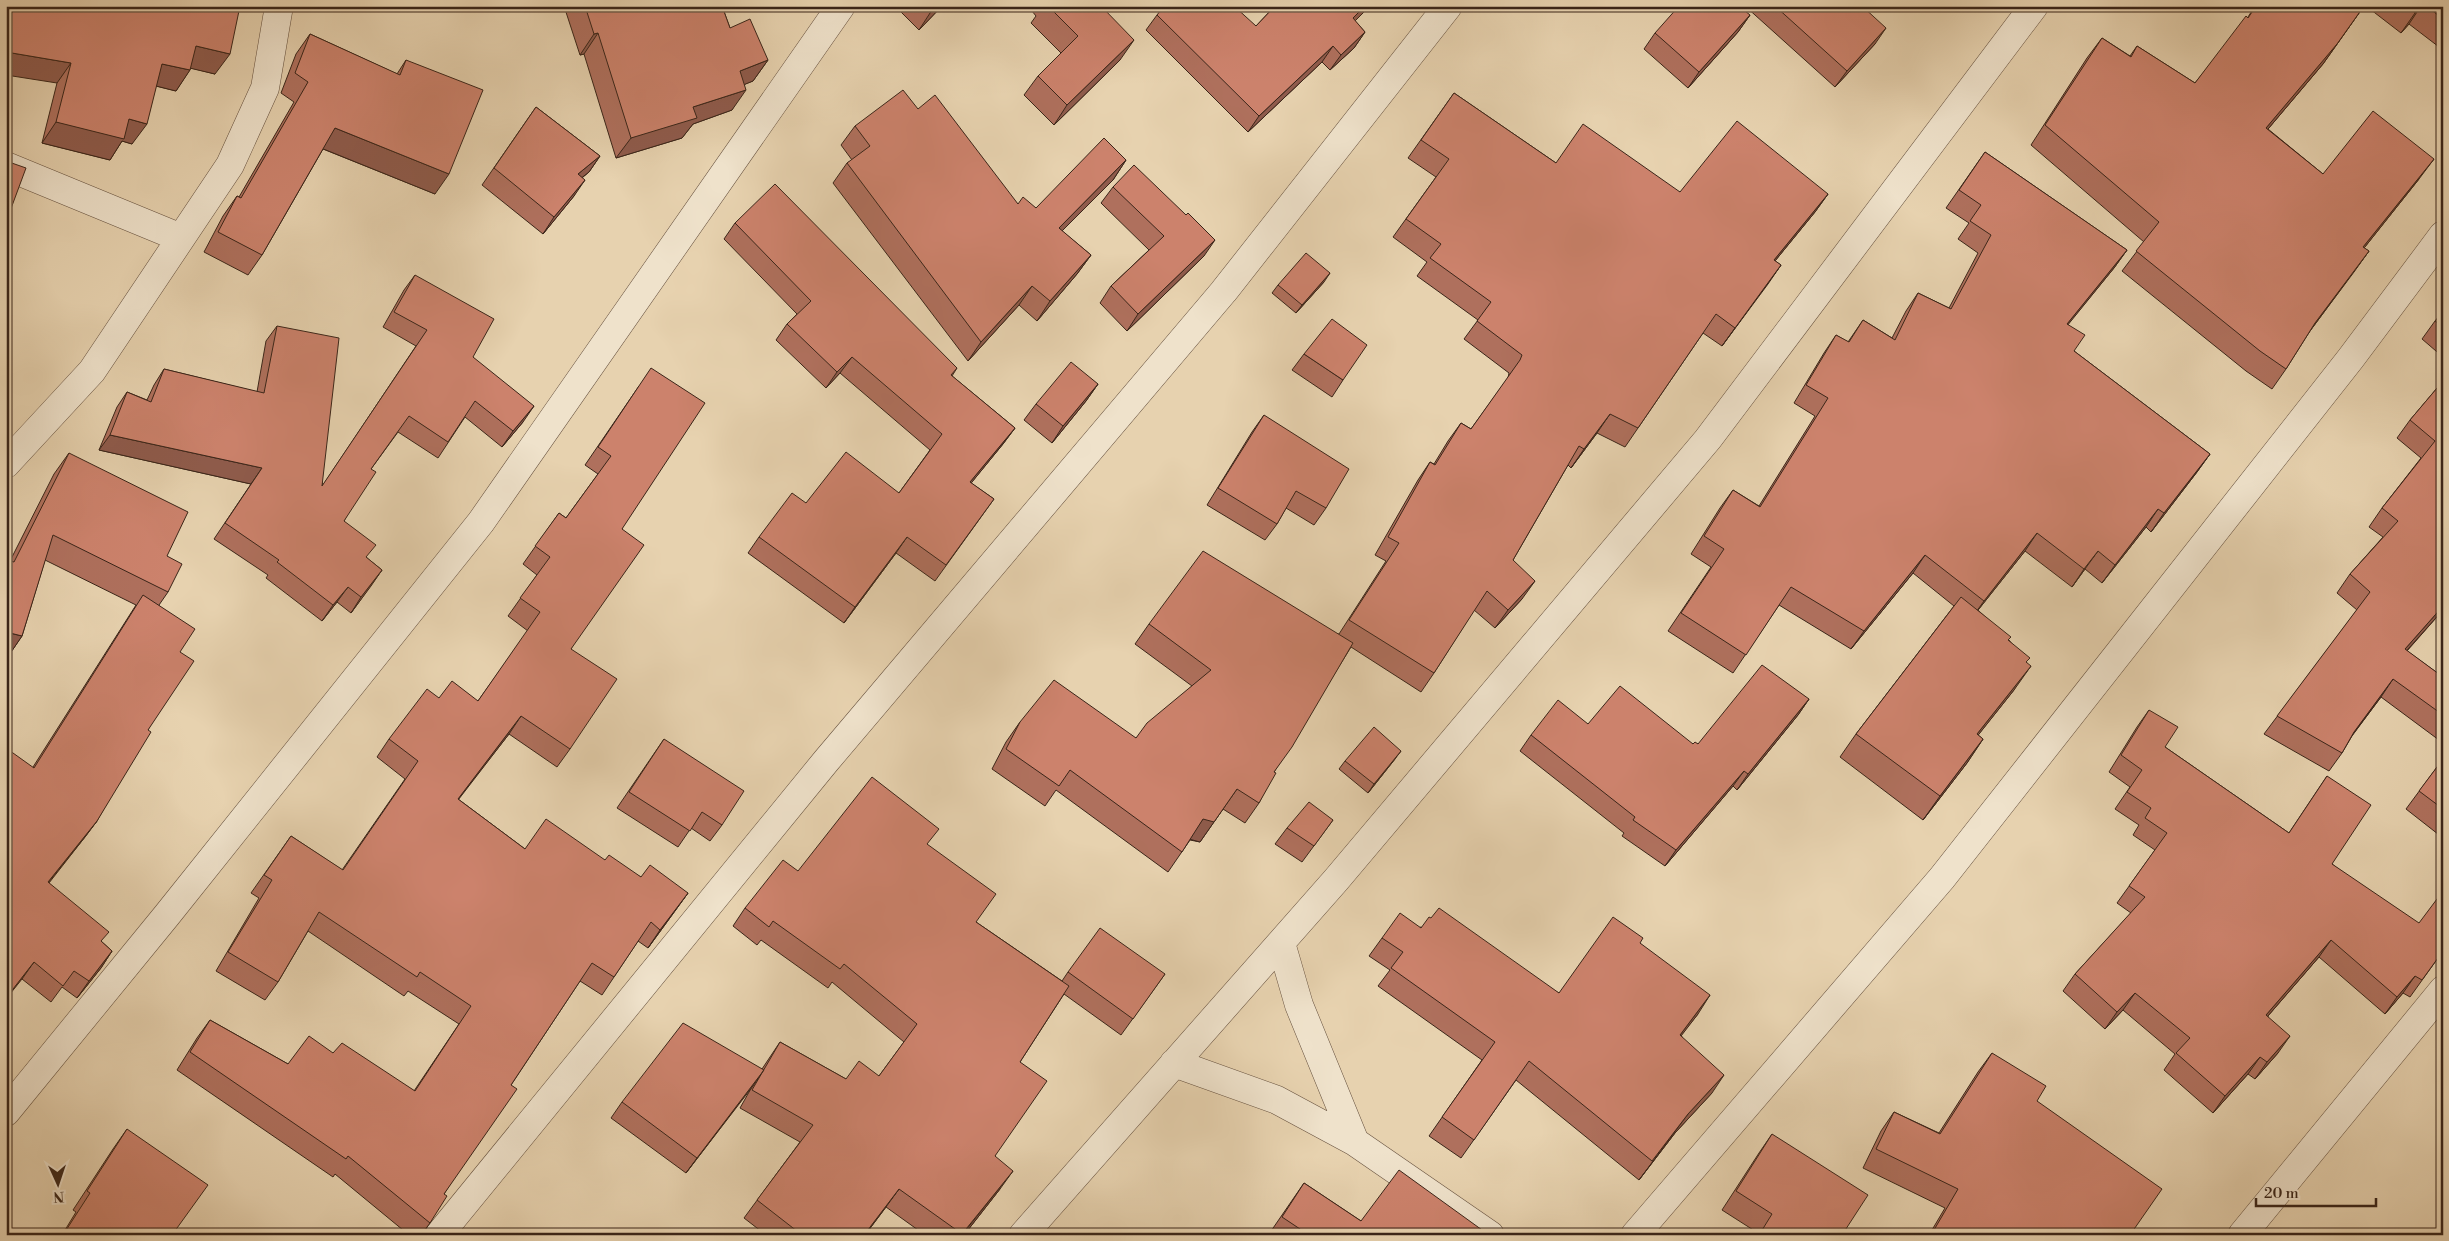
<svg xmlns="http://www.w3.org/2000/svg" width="2449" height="1241" font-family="'Libre Bodoni',serif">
	<rect width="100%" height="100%" fill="#e7d2af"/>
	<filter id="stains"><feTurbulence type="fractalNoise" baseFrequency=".004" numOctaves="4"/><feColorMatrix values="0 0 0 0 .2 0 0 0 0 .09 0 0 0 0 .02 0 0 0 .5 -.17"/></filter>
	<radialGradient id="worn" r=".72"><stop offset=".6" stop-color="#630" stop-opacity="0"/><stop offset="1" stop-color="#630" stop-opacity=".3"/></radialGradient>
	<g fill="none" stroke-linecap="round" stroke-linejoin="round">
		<defs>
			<path id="minor" d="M 6,166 L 181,238
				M 6,464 L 92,371 L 230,165 L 265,88 L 279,6
				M 1281,943 L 1299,1005 L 1355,1142
				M 1174,1063 L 1277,1100 L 1355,1142 L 1490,1235
				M 6,1112 L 167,915 L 481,522 L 841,6
				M 439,1235 L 826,761 L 1224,291 L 1448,6
				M 1023,1235 L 1336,880 L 1708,439 L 2034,6
				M 1635,1235 L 1942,878 L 2351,358 L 2443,235
				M 2242,1235 L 2443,990"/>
		</defs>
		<use href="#minor" stroke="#65503e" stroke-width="29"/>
		<use href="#minor" stroke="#efe2cb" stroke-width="28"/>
	</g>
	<path fill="#af705d" stroke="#3a2519" d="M 6,6 L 215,74 L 191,68 L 176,91 L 156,86 L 132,144 L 122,141 L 110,160 L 42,143 L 57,83 Z
		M 564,6 L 722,6 L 730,28 L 768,60 L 753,81 L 745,84 L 732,110 L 693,124 L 682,138 L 616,158 L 584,54 L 580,55 Z
		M 895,6 L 942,6 L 919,30 Z
		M 1028,6 L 1101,6 L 1120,60 L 1054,125 L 1024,95 L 1038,76 L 1061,53 L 1031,23 L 1036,16 Z
		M 1275,6 L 1370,6 L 1355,21 L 1365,32 L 1354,48 L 1330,70 L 1322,62 L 1248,132 L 1146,30 L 1157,15 L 1256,26 Z
		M 1745,6 L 1862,6 L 1875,44 L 1835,87 Z
		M 2255,6 L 2364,6 L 2323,64 L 2268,129 L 2323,174 L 2419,179 L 2364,248 L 2369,251 L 2310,331 L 2286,369 L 2272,389 L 2246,371 L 2122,271 L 2144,242 L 2031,145 L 2087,58 L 2102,38 L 2130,56 L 2137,46 L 2195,83 L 2248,17 Z
		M 2366,6 L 2443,6 L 2443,50 L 2409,24 L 2401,33 Z
		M 1750,15 L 1738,32 L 1688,88 L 1644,49 L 1655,33 Z
		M 310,34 L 397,74 L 406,60 L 435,194 L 323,149 L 262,255 L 248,275 L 204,252 L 223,216 L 237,196 L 239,197 L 294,102 L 281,93 L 296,54 Z
		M 1454,93 L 1556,163 L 1680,192 L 1828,194 L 1815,212 L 1775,261 L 1781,265 L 1722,346 L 1703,333 L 1625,447 L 1597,433 L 1571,468 L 1568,465 L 1513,560 L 1522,599 L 1495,628 L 1474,610 L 1434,673 L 1421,692 L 1351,647 L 1274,772 L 1259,803 L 1245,823 L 1223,809 L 1200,842 L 1190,840 L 1168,872 L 1056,790 L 1045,806 L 992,769 L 1006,742 L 1020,722 L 1136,738 L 1192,686 L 1135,644 L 1149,624 L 1339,634 L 1386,561 L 1375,555 L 1418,480 L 1430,462 L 1434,464 L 1448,441 L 1461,423 L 1471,429 L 1508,378 L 1509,373 L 1464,339 L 1478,320 L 1417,276 L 1427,262 L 1393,237 L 1436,177 L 1408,158 Z
		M 536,107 L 600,156 L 589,172 L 582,178 L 574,196 L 543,234 L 482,185 Z
		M 918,109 L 1018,204 L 1036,208 L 1126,160 L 1113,180 L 1062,231 L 1091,255 L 1077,274 L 1037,321 L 1019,305 L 968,361 L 833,183 L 847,163 L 852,160 L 841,145 L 855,126 Z
		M 1985,152 L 2127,250 L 2114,268 L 2068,324 L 2074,351 L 2210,454 L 2197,472 L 2151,532 L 2146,527 L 2102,583 L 2085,569 L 2072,587 L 2025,551 L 1978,610 L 2009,640 L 2027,663 L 2014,690 L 1978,735 L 1983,739 L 1967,763 L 1923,820 L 1840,757 L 1856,734 L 1954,606 L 1913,573 L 1851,649 L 1779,605 L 1733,673 L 1668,631 L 1711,567 L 1691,554 L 1720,508 L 1733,490 L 1759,506 L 1815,416 L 1794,403 L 1824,353 L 1836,335 L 1848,342 L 1863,320 L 1892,338 L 1906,311 L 1918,293 L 1949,308 L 1978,253 L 1958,239 L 1969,223 L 1946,208 Z
		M 1113,187 L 1186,215 L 1204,256 L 1127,331 L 1100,303 L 1111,286 L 1149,250 L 1101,203 Z
		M 735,223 L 957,368 L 952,376 L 1015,428 L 1003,444 L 971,483 L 994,499 L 935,581 L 896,553 L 844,623 L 748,553 L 759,537 L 806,503 L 899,493 L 930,450 L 840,373 L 826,388 L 776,340 L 787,324 L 797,314 L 724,239 Z
		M 415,275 L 473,357 L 523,422 L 502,447 L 465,417 L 438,458 L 398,432 L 371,469 L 344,521 L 367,558 L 382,570 L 351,613 L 337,602 L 322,621 L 266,578 L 268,575 L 214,539 L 251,484 L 99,450 L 117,407 L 127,392 L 147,400 L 154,385 L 164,369 L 257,392 L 266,341 L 277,326 L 323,485 L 416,346 L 383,327 L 404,290 Z
		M 1324,282 L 1296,313 L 1272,293 L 1278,285 Z
		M 2443,312 L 2443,357 L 2422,339 L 2435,321 Z
		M 1304,354 L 1343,380 L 1332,397 L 1292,370 Z
		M 2443,381 L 2443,610 L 2407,651 L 2443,677 L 2443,743 L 2381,697 L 2352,736 L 2342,753 L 2329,771 L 2264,734 L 2357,610 L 2337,593 L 2350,574 L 2383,537 L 2369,527 L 2382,508 L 2421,458 L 2397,438 L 2410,420 Z
		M 1098,384 L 1086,401 L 1052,443 L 1024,420 L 1036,404 Z
		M 639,386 L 622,529 L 571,649 L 570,749 L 557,767 L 509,734 L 458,799 L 525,849 L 605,860 L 641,877 L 688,893 L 648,948 L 638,941 L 602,995 L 580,981 L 511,1085 L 444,1194 L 430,1223 L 421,1235 L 409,1235 L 335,1174 L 333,1177 L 177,1070 L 197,1038 L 210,1020 L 288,1064 L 333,1053 L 414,1091 L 459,1024 L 408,991 L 404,996 L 308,931 L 278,982 L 265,1000 L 216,971 L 259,898 L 251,893 L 291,836 L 342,870 L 405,779 L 377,757 L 389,739 L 439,698 L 478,701 L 528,631 L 508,616 L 537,575 L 523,564 L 559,513 L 566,518 L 598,474 L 585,465 Z
		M 1264,415 L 1326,508 L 1314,525 L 1286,508 L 1277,524 L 1265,540 L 1207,505 L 1252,432 Z
		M 69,453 L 167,556 L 168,592 L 159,605 L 180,652 L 148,730 L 97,821 L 85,837 L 49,883 L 102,942 L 112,951 L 101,968 L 77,998 L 62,987 L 51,1002 L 22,979 L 33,767 L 136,605 L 45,560 L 22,636 L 7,658 L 6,658 L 6,560 L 10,561 L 54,474 Z
		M 1809,699 L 1798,715 L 1737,790 L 1733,786 L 1665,866 L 1622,836 L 1624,833 L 1520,751 L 1531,735 L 1588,724 L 1693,744 L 1698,744 Z
		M 2149,710 L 2165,747 L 2289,833 L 2327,776 L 2332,864 L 2443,951 L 2410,997 L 2403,993 L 2385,1014 L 2319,957 L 2268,1016 L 2278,1053 L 2255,1079 L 2248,1074 L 2213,1113 L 2164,1070 L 2175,1054 L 2123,1010 L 2105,1029 L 2063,991 L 2075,974 L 2131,913 L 2117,903 L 2155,850 L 2133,835 L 2139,825 L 2115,809 L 2130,787 L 2109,772 L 2137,727 Z
		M 664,739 L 722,825 L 710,841 L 691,828 L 678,847 L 617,808 Z
		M 1395,759 L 1368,793 L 1339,769 L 1345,761 Z
		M 2443,759 L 2443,838 L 2406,809 Z
		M 1333,820 L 1302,862 L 1275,844 L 1287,828 Z
		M 928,845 L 976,922 L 1062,981 L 1068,972 L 1165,974 L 1121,1035 L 1064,994 L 1020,1062 L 995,1156 L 1000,1189 L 964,1235 L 925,1235 L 886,1207 L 865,1235 L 766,1235 L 744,1218 L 800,1142 L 740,1108 L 753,1085 L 686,1173 L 611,1118 L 622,1102 L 762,1069 L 780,1042 L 846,1079 L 879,1076 L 904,1042 L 832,982 L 828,988 L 761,940 L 757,945 L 733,926 L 745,908 L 798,871 Z
		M 1421,927 L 1559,993 L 1640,943 L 1698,1014 L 1681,1035 L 1712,1093 L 1675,1133 L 1639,1180 L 1516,1080 L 1461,1158 L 1429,1136 L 1482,1060 L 1378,986 L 1390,970 L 1369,956 L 1382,938 Z
		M 1992,1053 L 2037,1101 L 2130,1235 L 1929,1235 L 1945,1208 L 1863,1168 L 1881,1131 L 1894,1112 L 1939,1133 L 1978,1072 Z
		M 127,1129 L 172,1235 L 62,1235 L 76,1212 L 73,1210 L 113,1149 Z
		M 1772,1134 L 1842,1235 L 1757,1235 L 1758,1233 L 1722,1210 L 1759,1153 Z
		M 1304,1183 L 1361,1221 L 1489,1235 L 1269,1234 Z"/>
	<path fill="#8f5b4c" stroke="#3a2519" d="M 936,6 L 942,6 L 919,30 L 932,10 Z
		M 1365,6 L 1370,6 L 1342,34 L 1353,18 Z
		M 2364,6 L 2323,64 L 2252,148 L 2266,128 Z
		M 2421,6 L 2409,24 L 2401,33 L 2415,13 Z
		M 1750,15 L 1738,32 L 1688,88 L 1699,72 Z
		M 1886,28 L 1875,44 L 1835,87 L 1847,71 Z
		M 1365,32 L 1354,48 L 1330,70 L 1341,55 Z
		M 598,33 L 584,54 L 580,55 L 594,34 Z
		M 1134,40 L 1120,60 L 1054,125 L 1067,105 Z
		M 196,46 L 230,54 L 215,74 L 181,66 Z
		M 1333,46 L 1322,62 L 1248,132 L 1259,116 Z
		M 6,52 L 71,63 L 57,83 L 6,75 Z
		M 768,60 L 753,81 L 726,92 L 740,71 Z
		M 162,64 L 190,70 L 176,91 L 148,84 Z
		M 746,90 L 732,110 L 693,124 L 682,138 L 616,158 L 631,138 L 693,107 Z
		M 129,119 L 147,124 L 132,144 L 122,141 L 110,160 L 42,143 L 56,122 Z
		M 335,128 L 449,174 L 435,194 L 321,148 Z
		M 600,156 L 589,172 L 566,190 L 578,174 Z
		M 2434,159 L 2419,179 L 2349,267 L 2363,247 Z
		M 1126,160 L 1113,180 L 1046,247 L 1059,228 Z
		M 585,180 L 574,196 L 543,234 L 554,217 Z
		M 1828,194 L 1815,212 L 1761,278 L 1774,260 Z
		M 1215,240 L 1204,256 L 1127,331 L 1138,314 Z
		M 2127,250 L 2114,268 L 2054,342 L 2067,324 Z
		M 2369,251 L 2354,272 L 2301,343 L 2315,323 Z
		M 1091,255 L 1077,274 L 1037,321 L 1050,301 Z
		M 1781,265 L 1768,284 L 1722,346 L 1735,328 Z
		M 1330,273 L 1324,282 L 1296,313 L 1302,305 Z
		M 1032,286 L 1019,305 L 968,361 L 981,342 Z
		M 852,357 L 840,373 L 826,388 L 837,372 Z
		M 1098,384 L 1086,401 L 1052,443 L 1063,426 Z
		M 534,406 L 523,422 L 502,447 L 513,431 Z
		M 1610,414 L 1597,433 L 1571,468 L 1584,449 Z
		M 1015,428 L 1003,444 L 959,498 L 970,482 Z
		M 110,435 L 262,468 L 251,484 L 99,450 Z
		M 2210,454 L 2197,472 L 2151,532 L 2164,513 Z
		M 2158,509 L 2146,527 L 2102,583 L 2115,565 Z
		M 2037,533 L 2025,551 L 1971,619 L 1984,601 Z
		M 907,537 L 896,553 L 844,623 L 855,607 Z
		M 2098,551 L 2072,587 L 2084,569 Z
		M 1925,555 L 1913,573 L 1851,649 L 1864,631 Z
		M 382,570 L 371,586 L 351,613 L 361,597 Z
		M 1535,581 L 1522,599 L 1495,628 L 1508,610 Z
		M 348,587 L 337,602 L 322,621 L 333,605 Z
		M 2443,606 L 2443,610 L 2392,667 L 2405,649 Z
		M 6,632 L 22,636 L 7,658 L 6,658 Z
		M 2031,666 L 2014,690 L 1960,758 L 1977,734 Z
		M 2393,679 L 2381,697 L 2341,750 L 2354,732 Z
		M 1809,699 L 1798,715 L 1737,790 L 1748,774 Z
		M 521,716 L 509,734 L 445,817 L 458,799 Z
		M 1983,739 L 1967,763 L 1923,820 L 1940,796 Z
		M 1401,751 L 1395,759 L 1368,793 L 1374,784 Z
		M 1744,771 L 1733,786 L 1665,866 L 1676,850 Z
		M 1237,789 L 1200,842 L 1189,839 L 1203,819 Z
		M 97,821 L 85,837 L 36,898 L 48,882 Z
		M 688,893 L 675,911 L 648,948 L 660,930 Z
		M 2331,940 L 2319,957 L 2254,1032 L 2266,1015 Z
		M 112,951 L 101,968 L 77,998 L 89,981 Z
		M 34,962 L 22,979 L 6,999 L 6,998 Z
		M 2415,976 L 2403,993 L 2385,1014 L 2397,997 Z
		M 2135,993 L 2123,1010 L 2105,1029 L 2117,1012 Z
		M 1710,995 L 1698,1014 L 1668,1053 L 1680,1035 Z
		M 2290,1036 L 2278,1053 L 2255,1079 L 2267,1062 Z
		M 2260,1057 L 2248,1074 L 2213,1113 L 2225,1096 Z
		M 764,1070 L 753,1086 L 686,1173 L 697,1158 Z
		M 1724,1075 L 1712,1093 L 1675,1133 L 1639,1180 L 1688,1114 Z
		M 1013,1171 L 1000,1189 L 964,1235 L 962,1235 Z
		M 899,1189 L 886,1207 L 865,1235 L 864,1235 Z"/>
	<path fill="#cc826c" stroke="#3a2519" d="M 6,6 L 240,6 L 230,54 L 196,46 L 190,70 L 162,64 L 147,124 L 129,119 L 124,139 L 56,122 L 71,63 L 6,52 Z
		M 585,6 L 722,6 L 730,28 L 750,19 L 768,60 L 740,71 L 746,90 L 693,107 L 697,118 L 631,138 L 598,33 L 594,34 Z
		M 928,6 L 936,6 L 932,10 Z
		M 1048,6 L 1101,6 L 1134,40 L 1067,105 L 1038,76 L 1078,36 Z
		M 1164,6 L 1234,6 L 1256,26 L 1275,6 L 1365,6 L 1353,18 L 1365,32 L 1341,55 L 1333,46 L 1259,116 L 1157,15 Z
		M 1679,6 L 1739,6 L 1750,15 L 1699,72 L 1655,33 Z
		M 1775,6 L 1862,6 L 1886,28 L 1847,71 Z
		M 2256,6 L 2364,6 L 2337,44 L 2266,128 L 2323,174 L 2373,111 L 2434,159 L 2363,247 L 2369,251 L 2315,323 L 2286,369 L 2260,351 L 2136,251 L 2159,222 L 2045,125 L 2102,38 L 2131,57 L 2137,46 L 2195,83 L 2246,16 L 2248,18 Z
		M 2407,6 L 2421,6 L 2415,13 Z
		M 2426,6 L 2443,6 L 2443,19 Z
		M 310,34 L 400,75 L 406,60 L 483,90 L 449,174 L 335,128 L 262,255 L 218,232 L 237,196 L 241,198 L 308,82 L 295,73 Z
		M 903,90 L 918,109 L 935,95 L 1018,204 L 1023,197 L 1036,208 L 1104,138 L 1126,160 L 1059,228 L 1091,255 L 1050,301 L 1032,286 L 981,342 L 847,163 L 870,146 L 855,126 Z
		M 1454,93 L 1556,163 L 1583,124 L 1680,192 L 1737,121 L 1828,194 L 1774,260 L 1781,265 L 1735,328 L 1716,314 L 1638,428 L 1610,414 L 1584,449 L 1579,446 L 1513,560 L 1535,581 L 1508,610 L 1487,591 L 1434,673 L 1349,620 L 1399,543 L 1388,537 L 1430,462 L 1435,465 L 1461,423 L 1471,429 L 1520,360 L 1522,355 L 1477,321 L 1491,302 L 1430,258 L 1441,244 L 1406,219 L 1449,159 L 1421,140 Z
		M 536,107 L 600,156 L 578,174 L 585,180 L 554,217 L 494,168 Z
		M 1985,152 L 2127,250 L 2067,324 L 2085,335 L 2074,351 L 2210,454 L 2164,513 L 2158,509 L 2115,565 L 2098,551 L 2084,569 L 2037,533 L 1984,601 L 1925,555 L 1864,631 L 1791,587 L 1746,655 L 1681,613 L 1724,549 L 1704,536 L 1733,490 L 1760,507 L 1828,398 L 1806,385 L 1836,335 L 1849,342 L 1863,320 L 1895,340 L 1918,293 L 1951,309 L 1991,235 L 1970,221 L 1981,205 L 1959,190 Z
		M 6,161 L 26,168 L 6,222 Z
		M 1134,165 L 1186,215 L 1188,213 L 1215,240 L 1138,314 L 1111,286 L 1164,236 L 1113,187 Z
		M 775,184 L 957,368 L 951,375 L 1015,428 L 970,482 L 994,499 L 946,565 L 907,537 L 855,607 L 759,537 L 792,493 L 806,503 L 846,452 L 899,493 L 942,434 L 852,357 L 837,372 L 787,324 L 811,301 L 735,223 Z
		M 1306,253 L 1330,273 L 1302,305 L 1278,285 Z
		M 415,275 L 494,319 L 473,357 L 534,406 L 513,431 L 475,401 L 448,442 L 409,416 L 371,469 L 376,472 L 344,521 L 376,545 L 366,557 L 382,570 L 361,597 L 348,587 L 333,605 L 277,562 L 279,560 L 225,523 L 262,468 L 110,435 L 127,392 L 151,402 L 164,369 L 264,393 L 277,326 L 339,338 L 322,486 L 427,330 L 394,312 Z
		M 2443,312 L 2443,327 L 2435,321 Z
		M 1332,319 L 1367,345 L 1343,380 L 1304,354 Z
		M 1071,362 L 1098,384 L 1063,426 L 1036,404 Z
		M 651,368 L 705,403 L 622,529 L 644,545 L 571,649 L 617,679 L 570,749 L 521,716 L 458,799 L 525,849 L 546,819 L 605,860 L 609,855 L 641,877 L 650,865 L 688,893 L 660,930 L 651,922 L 614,977 L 592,963 L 511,1085 L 517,1089 L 444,1194 L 447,1196 L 430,1223 L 348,1156 L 346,1159 L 190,1052 L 210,1020 L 288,1064 L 309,1036 L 333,1053 L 342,1043 L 415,1091 L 471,1006 L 420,972 L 417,977 L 319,912 L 278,982 L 228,952 L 272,880 L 264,875 L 291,836 L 343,870 L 418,761 L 389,739 L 427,689 L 439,698 L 452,681 L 478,701 L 540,612 L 520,598 L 550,557 L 535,546 L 559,513 L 566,518 L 611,456 L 598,447 Z
		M 2443,381 L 2443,606 L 2405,649 L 2443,677 L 2443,715 L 2393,679 L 2354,732 L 2342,753 L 2277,716 L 2370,592 L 2350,574 L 2398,521 L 2382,508 L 2435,441 L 2410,420 Z
		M 1264,415 L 1349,469 L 1326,508 L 1296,491 L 1277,524 L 1218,488 Z
		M 69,453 L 188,512 L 167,556 L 182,564 L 168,592 L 53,535 L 22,636 L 6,632 L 6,560 L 14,562 Z
		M 1203,551 L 1353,643 L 1292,747 L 1274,772 L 1276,773 L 1259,803 L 1237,789 L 1214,822 L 1203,819 L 1182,852 L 1070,770 L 1059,786 L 1006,749 L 1020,722 L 1054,680 L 1136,738 L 1147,723 L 1211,670 L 1149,624 Z
		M 143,595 L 195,629 L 180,652 L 194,661 L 148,730 L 151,732 L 97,821 L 48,882 L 109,932 L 101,941 L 112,951 L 89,981 L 74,971 L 63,986 L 34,962 L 6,998 L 6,748 L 34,768 Z
		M 1961,597 L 2011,637 L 2008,640 L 2030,658 L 2026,662 L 2031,666 L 1977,734 L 1983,739 L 1940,796 L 1856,734 Z
		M 1762,665 L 1809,699 L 1748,774 L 1744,771 L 1676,850 L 1633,820 L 1635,817 L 1531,735 L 1558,700 L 1588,724 L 1620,686 L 1693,744 L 1695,742 L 1698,744 Z
		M 2149,710 L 2178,727 L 2165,747 L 2289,833 L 2327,776 L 2371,805 L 2332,864 L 2419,923 L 2443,891 L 2443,951 L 2422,980 L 2415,976 L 2397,997 L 2331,940 L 2266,1015 L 2290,1036 L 2267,1062 L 2260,1057 L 2225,1096 L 2176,1053 L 2190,1038 L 2135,993 L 2117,1012 L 2075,974 L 2145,897 L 2129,886 L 2167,833 L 2145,818 L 2151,808 L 2127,792 L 2142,770 L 2121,755 Z
		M 1374,727 L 1401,751 L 1374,784 L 1345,761 Z
		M 664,739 L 744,791 L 722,825 L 702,812 L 690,831 L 629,792 Z
		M 2443,759 L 2443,809 L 2419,791 Z
		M 872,777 L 939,829 L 927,844 L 996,894 L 976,922 L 1069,986 L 1020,1062 L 1047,1081 L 995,1156 L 1013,1171 L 962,1234 L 899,1189 L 864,1235 L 802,1235 L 757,1200 L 813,1125 L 752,1090 L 780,1042 L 846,1079 L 859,1061 L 879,1076 L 917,1024 L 844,964 L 840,969 L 773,921 L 769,927 L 745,908 L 783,860 L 798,871 Z
		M 1309,802 L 1333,820 L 1314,846 L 1287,828 Z
		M 1439,908 L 1559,993 L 1613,917 L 1643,938 L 1640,943 L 1710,995 L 1680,1035 L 1724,1075 L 1688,1114 L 1652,1161 L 1529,1061 L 1474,1140 L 1442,1117 L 1495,1042 L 1391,968 L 1403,952 L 1382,938 L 1400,913 L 1421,928 L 1429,917 L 1431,918 Z
		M 1100,928 L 1165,974 L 1133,1019 L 1068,972 Z
		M 683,1023 L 764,1070 L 697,1158 L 622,1102 Z
		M 1992,1053 L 2046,1086 L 2037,1101 L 2162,1189 L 2130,1235 L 1931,1235 L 1958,1189 L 1876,1149 L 1894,1112 L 1940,1134 Z
		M 127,1129 L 208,1185 L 172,1235 L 63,1235 L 90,1193 L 87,1191 Z
		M 1772,1134 L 1868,1195 L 1842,1235 L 1759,1235 L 1772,1214 L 1736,1191 Z
		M 1399,1170 L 1489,1235 L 1309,1235 L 1282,1217 L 1304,1183 L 1361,1221 Z"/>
	<rect width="2449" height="1241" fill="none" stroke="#e7d2af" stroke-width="25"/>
	<rect x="8" y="8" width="2434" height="1226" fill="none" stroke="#3a2519" stroke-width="2.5"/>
	<rect x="12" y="12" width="2424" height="1216" fill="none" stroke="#3a2519"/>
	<g transform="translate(58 1184) rotate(177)" stroke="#efe2cb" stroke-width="4" paint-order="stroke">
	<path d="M0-4L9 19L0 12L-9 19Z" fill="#3a2519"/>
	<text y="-8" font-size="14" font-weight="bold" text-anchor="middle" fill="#3a2519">N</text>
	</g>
	<path d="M2256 1198v8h120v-8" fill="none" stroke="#3a2519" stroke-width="2.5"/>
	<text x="2264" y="1198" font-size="15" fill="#3a2519" stroke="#efe2cb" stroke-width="4" paint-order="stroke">20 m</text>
	<rect width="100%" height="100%" filter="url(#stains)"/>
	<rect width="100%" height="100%" fill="url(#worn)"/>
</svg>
